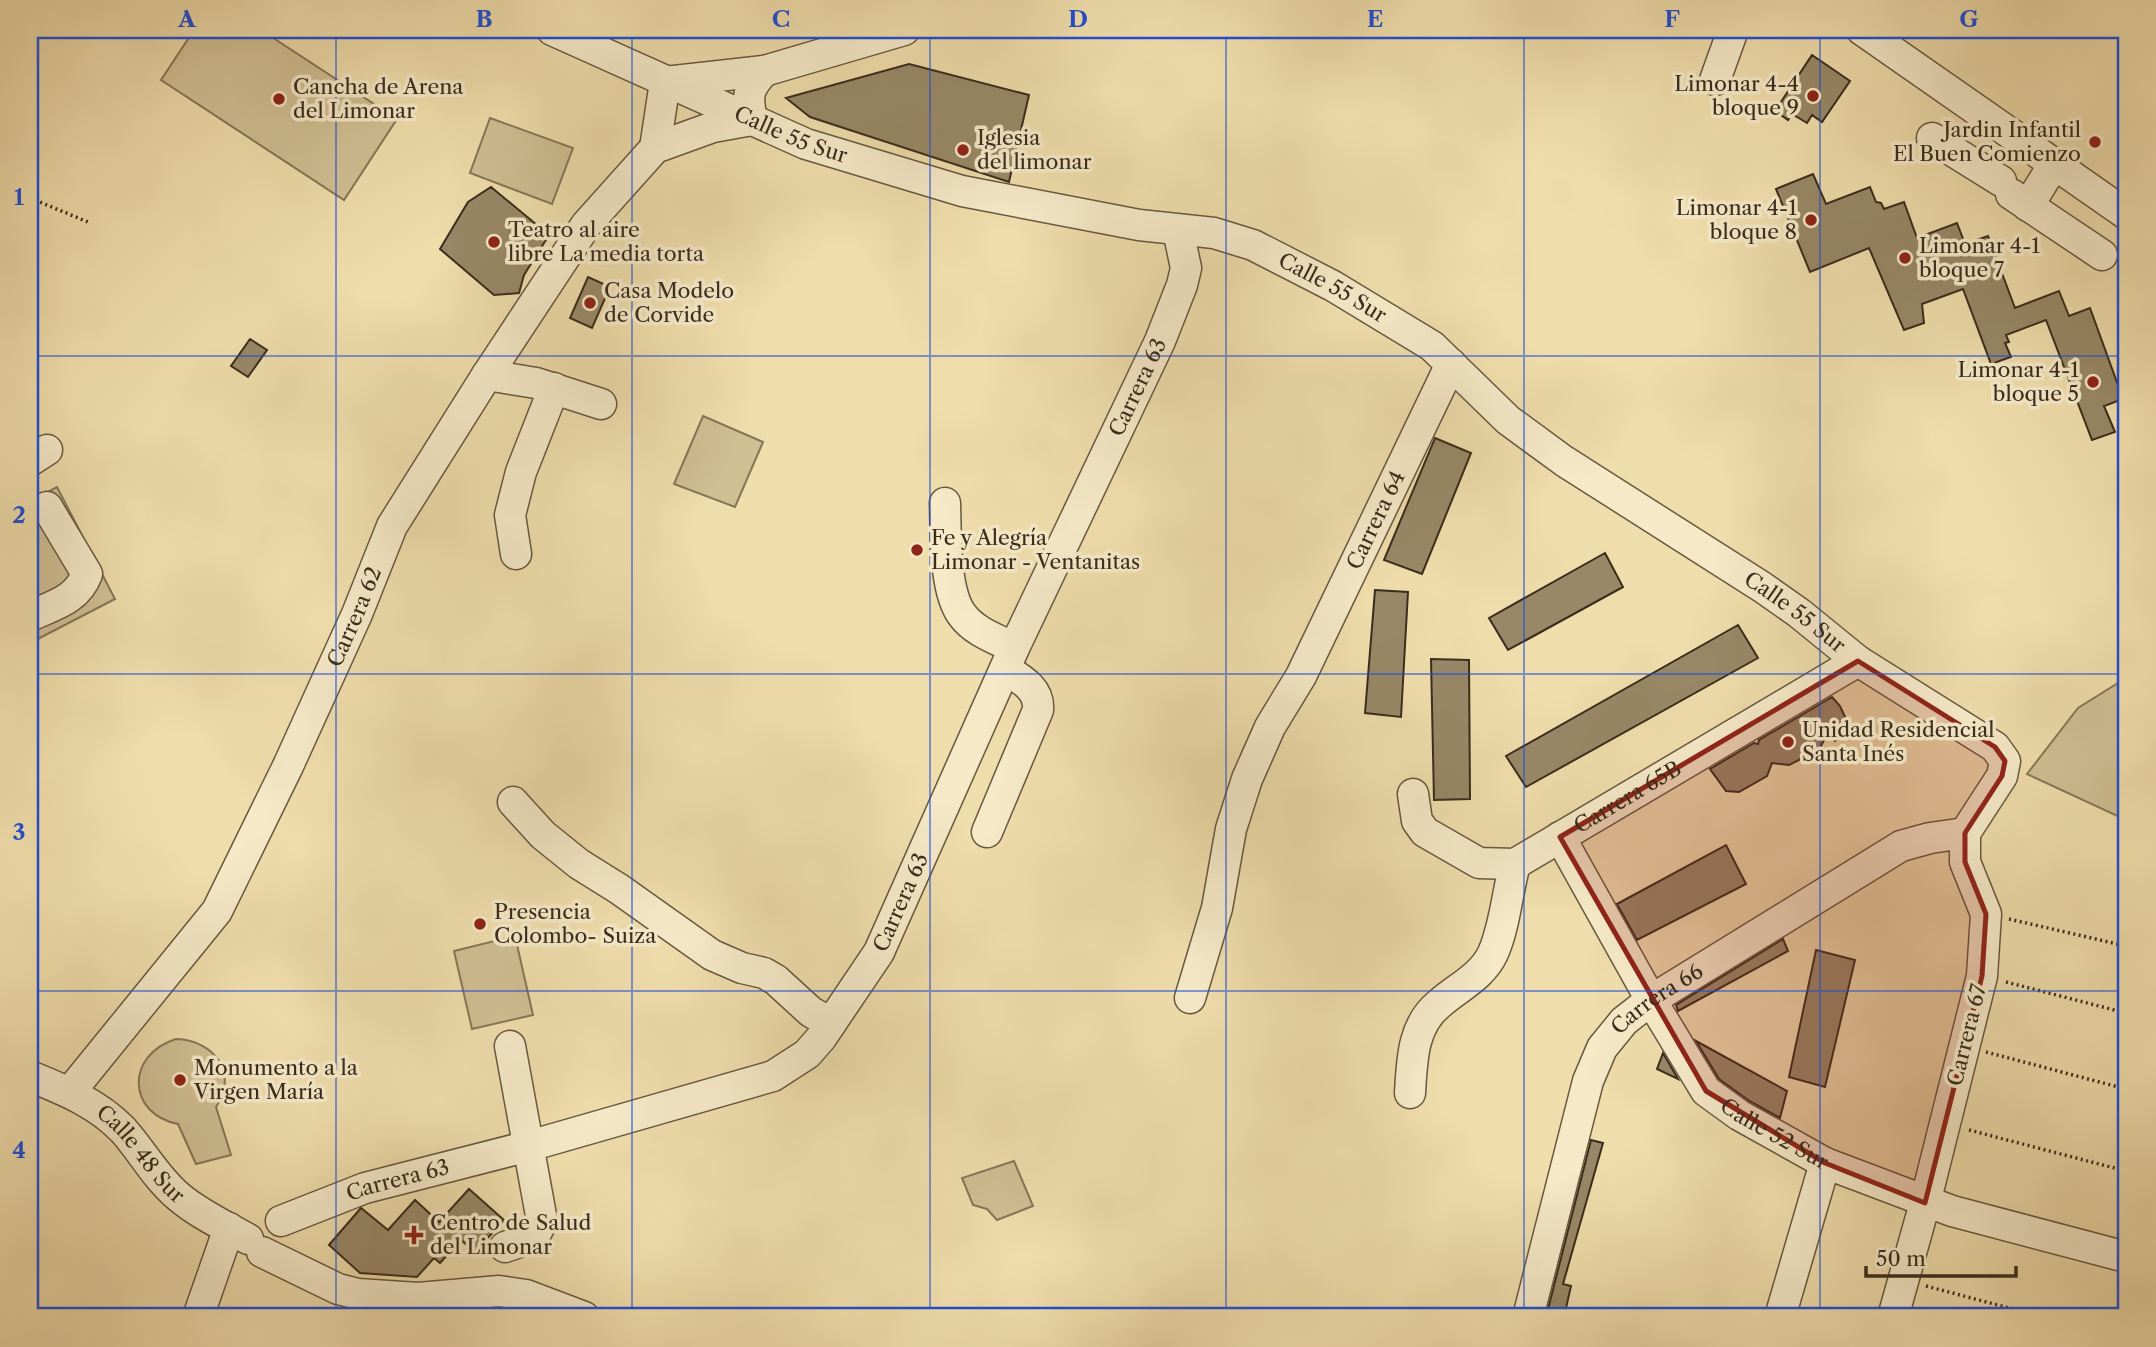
<svg xmlns="http://www.w3.org/2000/svg" width="2156" height="1347" font-family="'Libre Caslon Text',serif">
	<rect width="100%" height="100%" fill="#efddab"/>
	<filter id="stains"><feTurbulence type="fractalNoise" baseFrequency=".00286" numOctaves="4"/><feColorMatrix values="0 0 0 0 .2 0 0 0 0 .09 0 0 0 0 .02 0 0 0 .5 -.17"/></filter>
	<radialGradient id="worn" r=".72"><stop offset=".6" stop-color="#630" stop-opacity="0"/><stop offset="1" stop-color="#630" stop-opacity=".3"/></radialGradient>
	<path fill="#d0bf93" stroke="#857658" stroke-width="2" d="M 194,30 L 261,30 L 397,119 L 344,200 L 161,80 Z
		M 490,118 L 573,148 L 552,204 L 470,173 Z
		M 703,416 L 763,442 L 735,507 L 674,484 Z
		M 57,487 L 115,599 L 30,643 L 30,501 Z
		M 2126,678 L 2126,820 L 2027,774 L 2078,708 Z
		M 515,936 L 533,1015 L 472,1029 L 454,951 Z
		M 176,1039 C 214,1040 239,1073 216,1107 L 231,1155 L 196,1164 L 178,1124 C 127,1114 125,1055 176,1039 Z
		M 1014,1161 L 1033,1206 L 997,1220 L 987,1209 L 973,1205 L 962,1178 Z"/>
	<path fill="#988867" stroke="#3a2c1d" stroke-width="2" d="M 1812,55 L 1850,81 L 1822,122 L 1812,115 L 1807,123 L 1792,114 L 1788,120 L 1775,111 Z
		M 909,64 L 1029,95 L 1009,182 L 810,117 L 786,98 Z
		M 1813,174 L 1826,204 L 1870,187 L 1876,202 L 1881,203 L 1884,209 L 1904,202 L 1917,238 L 1957,223 L 1965,244 L 1988,236 L 2015,308 L 2059,291 L 2069,316 L 2090,308 L 2123,399 L 2104,406 L 2115,432 L 2092,440 L 2046,320 L 2006,335 L 2009,342 L 2005,343 L 2011,357 L 1991,364 L 1963,289 L 1922,304 L 1924,323 L 1904,330 L 1869,248 L 1810,272 L 1776,189 Z
		M 491,187 L 549,235 L 524,275 L 519,293 L 494,295 L 440,249 L 468,202 Z
		M 588,277 L 610,287 L 592,328 L 570,318 Z
		M 250,339 L 267,350 L 248,377 L 231,366 Z
		M 1435,438 L 1471,453 L 1422,574 L 1384,560 Z
		M 1605,553 L 1623,587 L 1508,650 L 1489,618 Z
		M 1375,590 L 1408,592 L 1401,717 L 1365,713 Z
		M 1738,625 L 1758,658 L 1526,787 L 1506,756 Z
		M 1431,659 L 1469,660 L 1470,799 L 1434,800 Z
		M 1832,697 L 1840,706 L 1851,730 L 1835,741 L 1828,732 L 1819,750 L 1789,765 L 1772,763 L 1767,776 L 1739,792 L 1726,791 L 1710,769 L 1754,743 L 1758,744 L 1759,740 Z
		M 1726,845 L 1746,884 L 1637,940 L 1617,904 Z
		M 1783,939 L 1788,951 L 1678,1011 L 1676,1005 Z
		M 1816,950 L 1855,960 L 1825,1087 L 1789,1077 Z
		M 1696,1041 L 1787,1091 L 1780,1118 L 1748,1100 L 1719,1079 Z
		M 1663,1053 L 1678,1079 L 1657,1069 Z
		M 1591,1140 L 1603,1143 L 1563,1284 L 1571,1286 L 1564,1317 L 1546,1317 Z
		M 469,1189 L 504,1220 L 475,1252 L 461,1240 L 440,1263 L 434,1258 L 417,1277 L 360,1273 L 329,1245 L 361,1208 L 388,1230 L 415,1200 L 439,1222 Z"/>
	<g fill="none" stroke-linecap="round" stroke-linejoin="round">
		<defs>
			<g id="minor">
				<path id="s1" d="M 552,30 L 806,144 L 962,191 L 1139,225 L 1214,233 L 1253,245 L 1333,286 L 1432,346 L 1508,420 L 1564,461 L 1762,587 L 1799,613 L 1858,661 L 1995,747 L 2005,761 L 2002,776 L 1965,833 L 1965,862 L 1986,914 L 1982,976 L 1925,1203 L 1893,1317"/>
				<path d="M 1862,30 L 2126,214"/>
				<path d="M 1715,80 L 1733,30"/>
				<path d="M 1932,138 L 2001,181"/>
				<path d="M 655,148 L 665,82 L 764,71 L 904,30"/>
				<path d="M 2011,194 L 2102,255"/>
				<path d="M 2028,206 L 2054,164"/>
				<path d="M 487,375 L 536,383 L 601,404"/>
				<path d="M 30,461 L 47,450"/>
				<path d="M 945,503 C 946,533 944,593 963,616 C 975,632 997,639 1014,648"/>
				<path d="M 516,554 L 510,515 L 521,472 L 554,388"/>
				<path d="M 30,616 C 54,605 77,600 87,574 L 47,507"/>
				<path id="s2" d="M 1413,794 L 1417,821 L 1425,832 L 1479,863 L 1515,864 L 1858,661"/>
				<path d="M 513,802 L 543,835 L 579,864 L 619,889 L 712,955 L 742,968 L 764,973 L 776,980 L 811,1012 L 831,1023"/>
				<path d="M 987,832 L 1038,710 C 1040,689 1021,679 1005,669"/>
				<path id="s3" d="M 1560,837 L 1651,1000 L 1706,1091 L 1739,1115 L 1825,1163 L 1952,1211 L 2126,1257"/>
				<path id="s4" d="M 1190,998 L 1217,908 L 1231,829 L 1247,779 L 1270,727 L 1301,676 L 1451,364"/>
				<path id="s5" d="M 30,1076 C 64,1090 97,1103 123,1130 C 142,1151 156,1178 179,1197 C 199,1214 225,1226 248,1239"/>
				<path id="s6" d="M 70,1092 L 217,911 L 288,766 L 357,614 L 392,526 L 487,375 L 586,225 L 655,148 L 713,127 L 752,120 C 747,95 747,90 764,71"/>
				<path d="M 1410,1093 C 1412,1061 1412,1026 1439,1004 C 1458,987 1482,977 1493,953 C 1505,926 1507,893 1515,864"/>
				<path id="s7" d="M 281,1221 L 365,1188 L 529,1146 L 773,1076 L 807,1054 L 821,1038 L 879,952 L 1014,648 L 1160,341 L 1182,285 L 1186,268 L 1178,230"/>
				<path d="M 505,1247 L 534,1237 L 542,1221 L 510,1046"/>
				<path d="M 262,1252 L 338,1289 L 358,1294 L 418,1298 L 499,1291 L 526,1295 L 584,1317"/>
				<path d="M 198,1317 L 229,1228"/>
				<path id="s8" d="M 1528,1317 L 1588,1081 L 1602,1048 L 1624,1021 L 1651,1000 L 1901,846 L 1930,838 L 1965,833"/>
				<path d="M 1780,1317 L 1825,1163"/>
			</g>
		</defs>
		<use href="#minor" stroke="#675840" stroke-width="33"/>
		<path stroke="#3a2c1d" stroke-width="3.5" stroke-dasharray="2 3.5" stroke-linecap="butt" d="M 30,198 L 88,222
			M 2009,919 L 2126,946
			M 2006,982 L 2126,1013
			M 1986,1052 L 2126,1089
			M 1969,1130 L 2126,1171
			M 1926,1286 L 2043,1317"/>
		<use href="#minor" stroke="#f5e9c8" stroke-width="30"/>
	</g>
	<path fill="#8f2418" fill-opacity="0.2" stroke="#8f2418" stroke-width="5" stroke-linejoin="round" d="M 1858,661 L 1995,747 L 2005,761 L 2002,776 L 1965,833 L 1965,862 L 1986,914 L 1982,976 L 1925,1203 L 1825,1163 L 1706,1091 L 1560,837 Z"/>
	<path fill="none" stroke="#1d4ed8" stroke-width="2" stroke-opacity="0.55" d="M 336,30 L 336,1317M 632,30 L 632,1317M 930,30 L 930,1317M 1226,30 L 1226,1317M 1524,30 L 1524,1317M 1820,30 L 1820,1317M 30,356 L 2126,356M 30,674 L 2126,674M 30,991 L 2126,991"/>
	<g fill="#8f2418" stroke="#f5e9c8" stroke-width="2.5">
		<circle cx="1813" cy="96" r="7"/>
		<circle cx="279" cy="99" r="7"/>
		<circle cx="2095" cy="142" r="7"/>
		<circle cx="963" cy="150" r="7"/>
		<circle cx="1811" cy="220" r="7"/>
		<circle cx="494" cy="242" r="7"/>
		<circle cx="1905" cy="258" r="7"/>
		<circle cx="590" cy="303" r="7"/>
		<circle cx="2093" cy="382" r="7"/>
		<circle cx="917" cy="550" r="7"/>
		<circle cx="1788" cy="742" r="7"/>
		<circle cx="480" cy="924" r="7"/>
		<circle cx="180" cy="1080" r="7"/>
		<path d="M410.5 1224.5h7v7h7v7h-7v7h-7v-7h-7v-7h7z"/>
	</g>
	<g text-anchor="middle" stroke-width="7" stroke-linejoin="round" paint-order="stroke">
		<g font-size="21" fill="#3a2c1d" stroke="#f5e9c8" text-anchor="start">
			<text x="1799" y="91" text-anchor="end">Limonar 4-4<tspan x="1799" dy="24">bloque 9</tspan></text>
			<text x="293" y="94">Cancha de Arena<tspan x="293" dy="24">del Limonar</tspan></text>
			<text x="2081" y="137" text-anchor="end">Jardin Infantil<tspan x="2081" dy="24">El Buen Comienzo</tspan></text>
			<text x="977" y="145">Iglesia<tspan x="977" dy="24">del limonar</tspan></text>
			<text x="1797" y="215" text-anchor="end">Limonar 4-1<tspan x="1797" dy="24">bloque 8</tspan></text>
			<text x="508" y="237">Teatro al aire<tspan x="508" dy="24">libre La media torta</tspan></text>
			<text x="1919" y="253">Limonar 4-1<tspan x="1919" dy="24">bloque 7</tspan></text>
			<text x="604" y="298">Casa Modelo<tspan x="604" dy="24">de Corvide</tspan></text>
			<text x="2079" y="377" text-anchor="end">Limonar 4-1<tspan x="2079" dy="24">bloque 5</tspan></text>
			<text x="931" y="545">Fe y Alegría<tspan x="931" dy="24">Limonar - Ventanitas</tspan></text>
			<text x="1802" y="737">Unidad Residencial<tspan x="1802" dy="24">Santa Inés</tspan></text>
			<text x="494" y="919">Presencia<tspan x="494" dy="24">Colombo- Suiza</tspan></text>
			<text x="194" y="1075">Monumento a la<tspan x="194" dy="24">Virgen María</tspan></text>
			<text x="430" y="1230">Centro de Salud<tspan x="430" dy="24">del Limonar</tspan></text>
		</g>
		<g font-size="21" fill="#3a2c1d" stroke="#f5e9c8">
			<text dy="7" stroke="none"><textPath href="#s1" startOffset="261">Calle 55 Sur</textPath></text>
			<text dy="7" stroke="none"><textPath href="#s1" startOffset="828">Calle 55 Sur</textPath></text>
			<text dy="7" stroke="none"><textPath href="#s7" startOffset="1300">Carrera 63</textPath></text>
			<text dy="7" stroke="none"><textPath href="#s4" startOffset="516">Carrera 64</textPath></text>
			<text dy="7" stroke="none"><textPath href="#s1" startOffset="1395">Calle 55 Sur</textPath></text>
			<text dy="7" stroke="none"><textPath href="#s6" startOffset="558">Carrera 62</textPath></text>
			<text dy="7" stroke="none"><textPath href="#s2" startOffset="270">Carrera 65B</textPath></text>
			<text dy="7" stroke="none"><textPath href="#s7" startOffset="733">Carrera 63</textPath></text>
			<text dy="7" stroke="none"><textPath href="#s8" startOffset="354">Carrera 66</textPath></text>
			<text transform="translate(1967 1035) rotate(-76)" y="7">Carrera 67</text>
			<text dy="7" stroke="none"><textPath href="#s3" startOffset="374">Calle 52 Sur</textPath></text>
			<text dy="7" stroke="none"><textPath href="#s5" startOffset="138">Calle 48 Sur</textPath></text>
			<text dy="7" stroke="none"><textPath href="#s7" startOffset="124">Carrera 63</textPath></text>
		</g>
	</g>
	<rect width="2156" height="1347" fill="none" stroke="#efddab" stroke-width="77"/>
	<path d="M1866 1266v10h150v-10" fill="none" stroke="#3a2c1d" stroke-width="3.5"/>
	<text x="1876" y="1266" font-size="21" fill="#3a2c1d" stroke="#f5e9c8" stroke-width="5" paint-order="stroke">50 m</text>
	<rect x="38" y="38" width="2080" height="1270" fill="none" stroke="#1d4ed8" stroke-width="2.5"/>
	<g font-size="23" text-anchor="middle" font-weight="bold" fill="#1d4ed8">
		<text x="187" y="27">A</text>
		<text x="484" y="27">B</text>
		<text x="781" y="27">C</text>
		<text x="1078" y="27">D</text>
		<text x="1375" y="27">E</text>
		<text x="1672" y="27">F</text>
		<text x="1969" y="27">G</text>
		<text x="19" y="205">1</text>
		<text x="19" y="523">2</text>
		<text x="19" y="840">3</text>
		<text x="19" y="1158">4</text>
	</g>
	<rect width="100%" height="100%" filter="url(#stains)"/>
	<rect width="100%" height="100%" fill="url(#worn)"/>
</svg>
